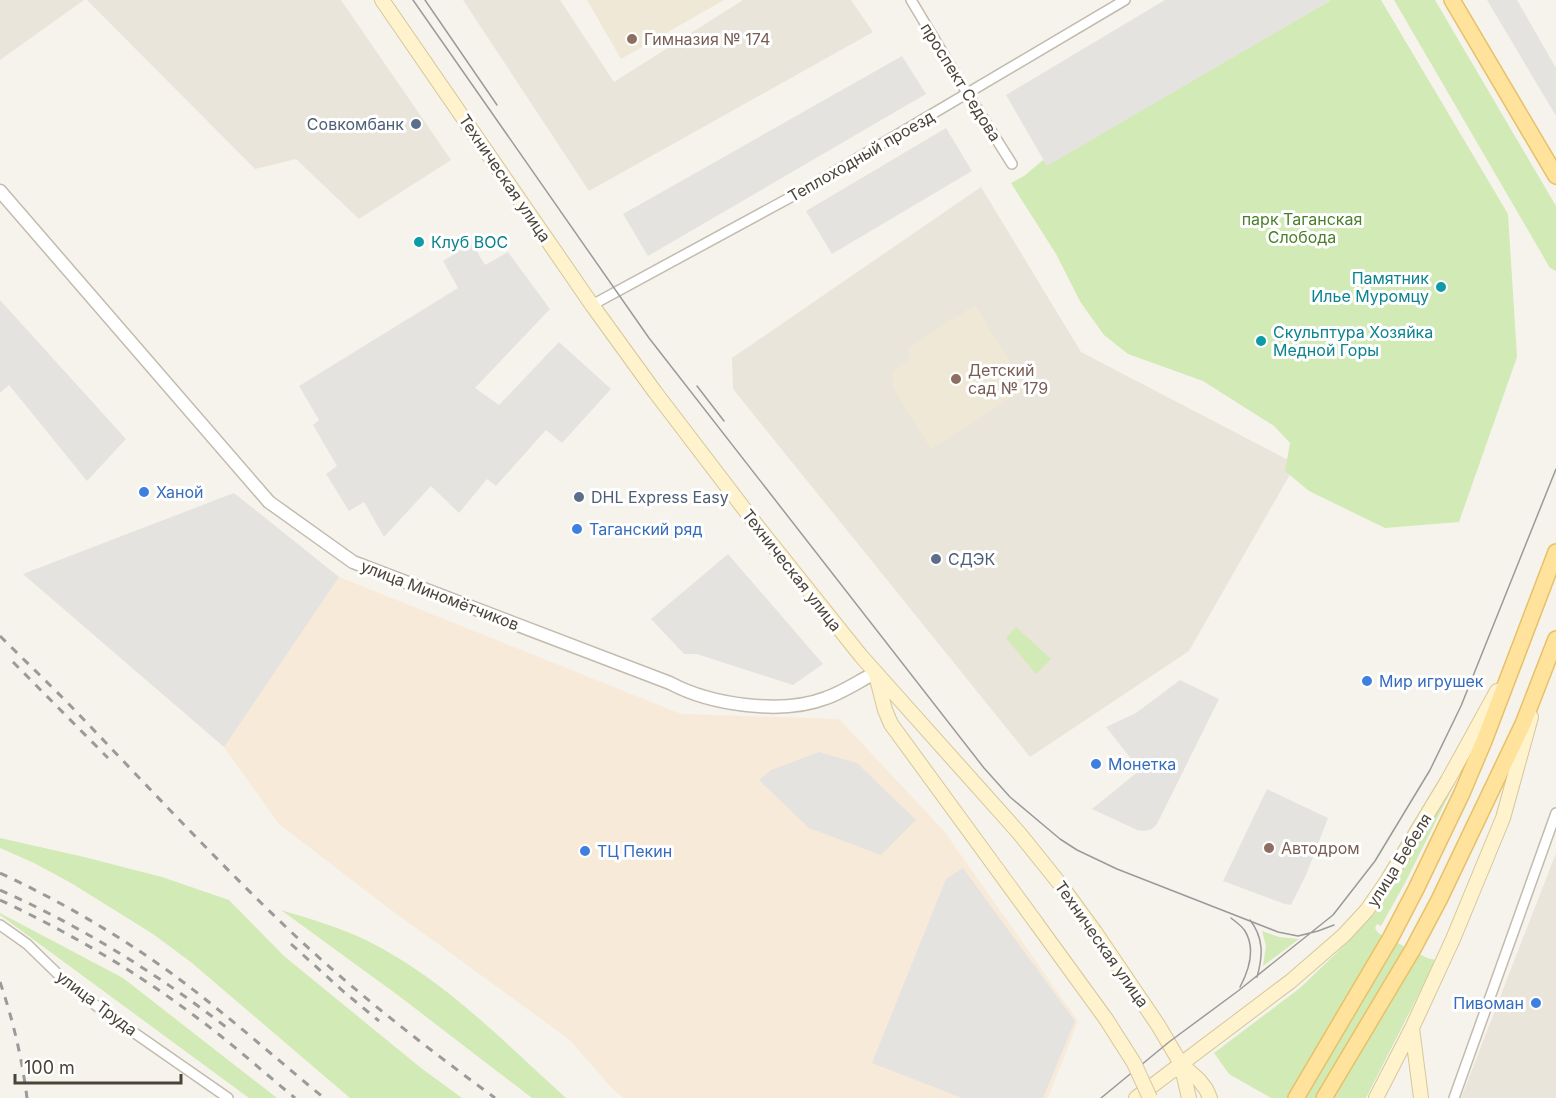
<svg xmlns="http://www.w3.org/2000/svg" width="1556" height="1098" font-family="Inter,sans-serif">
	<rect width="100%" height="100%" fill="#f6f3ec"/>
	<path fill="#eae5da" d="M 0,0 L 84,0 L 0,60 Z
		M 87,0 L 341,0 L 451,160 L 359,219 L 296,159 L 255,169 Z
		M 463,0 L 560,0 L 614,82 L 743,0 L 851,0 L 873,32 L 589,191 Z
		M 981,187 L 1081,352 L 1296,464 L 1189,651 L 1030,757 L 733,389 L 732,358 Z
		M 1556,853 L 1556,1098 L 1461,1098 Z"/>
	<path fill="#f7ead8" d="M 234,493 L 339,577 L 681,714 L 839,719 L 944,831 L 1078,1021 L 1048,1098 L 623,1098 L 609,1085 L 570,1040 L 383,904 L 279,824 L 224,747 L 23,574 Z"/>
	<path fill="#efe8d6" d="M 587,0 L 724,0 L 621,59 Z
		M 975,305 L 1026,388 L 931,449 L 893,387 L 893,371 L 911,359 L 907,349 Z"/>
	<path fill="#d2eab5" d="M 1331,0 L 1381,0 L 1508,214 L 1517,357 L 1459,522 L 1385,528 L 1309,491 L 1285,471 L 1290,443 L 1274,426 L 1203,381 L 1128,354 L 1104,335 L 1081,303 L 1056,254 L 1011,183 L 1024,176 L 1043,160 L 1047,165 Z
		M 1394,0 L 1435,0 L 1556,206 L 1556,271 L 1550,268 Z
		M 1016,627 L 1051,659 L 1036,674 L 1006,638 Z
		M 1450,788 L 1452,789 L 1405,883 L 1381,926 L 1377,924 L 1375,928 L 1378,933 L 1427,958 L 1436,960 L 1366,1098 L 1271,1098 L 1229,1074 L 1214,1053 L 1300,988 L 1350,940 L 1374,914 L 1393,885 Z
		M 0,838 L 84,857 L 162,877 L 229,900 L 284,956 L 421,1068 L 462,1098 L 350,1098 L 192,963 L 153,934 L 71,883 L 34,863 L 0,848 Z
		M 281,910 C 311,919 341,928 368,941 C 444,979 504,1042 566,1098 L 532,1098 L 399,996 Z
		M 0,913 L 123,978 L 277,1098 L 249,1098 L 0,915 Z
		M 1262,931 L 1279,937 L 1299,939 L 1263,966 L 1266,946 Z"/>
	<path fill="#e5e3e0" d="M 1165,0 L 1331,0 L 1047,166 L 1006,95 Z
		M 1487,0 L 1517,0 L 1556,68 L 1556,116 Z
		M 902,56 L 926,94 L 648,256 L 623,214 Z
		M 946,128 L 972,171 L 832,254 L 806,211 Z
		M 472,243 L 485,265 L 508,252 L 550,309 L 475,388 L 499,405 L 559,342 L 611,389 L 562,443 L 546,430 L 496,486 L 487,479 L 459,513 L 431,486 L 384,537 L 364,502 L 349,511 L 326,474 L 337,466 L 313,425 L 319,420 L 299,386 L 458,288 L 443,261 Z
		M 0,300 L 126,439 L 87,481 L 9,385 L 0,393 Z
		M 234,493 L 339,577 L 224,747 L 23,574 Z
		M 728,554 L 823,664 L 793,685 L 697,654 L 684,654 L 651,619 Z
		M 1180,680 L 1219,699 L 1157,824 L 1152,829 L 1145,831 L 1137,830 L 1092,809 L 1140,770 L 1106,727 L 1136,713 Z
		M 819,752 L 857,763 L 916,820 L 881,855 L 809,828 L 759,780 L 771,770 Z
		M 1267,789 L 1328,818 L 1306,875 L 1291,905 L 1285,904 L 1223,881 Z
		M 963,868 L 1075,1021 L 1043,1098 L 962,1098 L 872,1063 L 946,879 Z"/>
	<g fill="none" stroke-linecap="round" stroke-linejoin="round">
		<defs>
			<path id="minor" d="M 911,0 L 959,80 L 1012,164
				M 592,305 L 802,191 L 1125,0
				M 0,925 L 27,944 L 65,981 L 103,1011 L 228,1098
				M 1454,1098 L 1556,813"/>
			<path id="tertiary" d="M 0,191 L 269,502 L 353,562 L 670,683 C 711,705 782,715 826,698 C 843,692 859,681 875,673"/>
			<path id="secondary" d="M 382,0 L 592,305 L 655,392 L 758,527 L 861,656 L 1019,833 L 1060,884 L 1095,932 L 1158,1025 L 1181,1064 L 1199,1080 L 1206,1089 L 1210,1098
				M 876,675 L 885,710 L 891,724 L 1037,924
				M 1412,1028 L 1421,1098
				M 1181,1064 L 1189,1098
				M 1136,1098 L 1291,981 L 1344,935 L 1367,910 L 1387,881 L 1448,780 L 1497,691
				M 1376,1098 L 1412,1028 L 1453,939 L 1503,818 L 1531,717"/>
			<path id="primary" d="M 1452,0 L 1556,176
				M 1296,1098 L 1391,937 L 1416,889 L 1462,793 L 1484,741 L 1556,552
				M 1324,1098 L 1413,949 L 1439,900 L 1523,724 L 1556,639"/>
		</defs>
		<use href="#minor" stroke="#c2bbae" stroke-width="12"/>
		<use href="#tertiary" stroke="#c2bbae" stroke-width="15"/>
		<use href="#secondary" stroke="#d6c79b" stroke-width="16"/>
		<use href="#primary" stroke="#e6c16a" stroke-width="18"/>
		<use href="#minor" stroke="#fff" stroke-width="9"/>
		<use href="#tertiary" stroke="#fff" stroke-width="12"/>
		<use href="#secondary" stroke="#fff3cd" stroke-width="14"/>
		<use href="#primary" stroke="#ffe39c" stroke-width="15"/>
		<path stroke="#9a9a9a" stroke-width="1.5" d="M 413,0 L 649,338 L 984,768 L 1010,797 L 1060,839 L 1077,850 L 1117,869 L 1278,932 L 1298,936 L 1318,931 L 1334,925
			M 425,0 L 497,105
			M 697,386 L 724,421
			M 1231,918 C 1236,922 1242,926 1245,931 C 1256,949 1249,970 1240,987
			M 1250,920 C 1264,938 1263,956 1257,977
			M 1101,1098 L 1169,1042 L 1238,991 L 1333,915 L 1375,861 L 1430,770 L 1461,706 L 1556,469"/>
		<path stroke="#9a9a9a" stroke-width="3" stroke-dasharray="8 8" stroke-linecap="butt" d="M 0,636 C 29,665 59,693 87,723 C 153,792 218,862 287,928 C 352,990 423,1045 495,1098
			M 13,662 L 108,758
			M 0,873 C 60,901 117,934 171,973 C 224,1012 273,1056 324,1098
			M 0,890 C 81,926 156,973 226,1027
			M 0,900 C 68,932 132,969 192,1014 C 228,1040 261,1070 295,1098
			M 291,944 L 344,992 L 379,1021
			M 0,982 C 13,1020 22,1058 27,1098"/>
		<defs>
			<path id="secondary-bridge" d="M 1037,924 L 1106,1019 L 1134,1063 L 1150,1098"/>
		</defs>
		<use href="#secondary-bridge" stroke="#d6c79b" stroke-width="16" stroke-linecap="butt"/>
		<use href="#secondary-bridge" stroke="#fff3cd" stroke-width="14"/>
	</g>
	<g fill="#8d6e63" stroke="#fff" stroke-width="2">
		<circle cx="632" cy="39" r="6"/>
		<circle cx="956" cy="379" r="6"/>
		<circle cx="1269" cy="848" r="6"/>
	</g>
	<g fill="#5c6f8a" stroke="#fff" stroke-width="2">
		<circle cx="416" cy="124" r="6"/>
		<circle cx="579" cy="497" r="6"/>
		<circle cx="936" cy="559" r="6"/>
	</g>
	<g fill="#0f9aa8" stroke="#fff" stroke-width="2">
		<circle cx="419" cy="242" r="6"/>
		<circle cx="1441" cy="287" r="6"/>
		<circle cx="1261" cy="341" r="6"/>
	</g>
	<g fill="#3f7fe0" stroke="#fff" stroke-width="2">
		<circle cx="144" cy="492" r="6"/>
		<circle cx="577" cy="529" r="6"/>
		<circle cx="1367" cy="681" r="6"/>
		<circle cx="1096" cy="764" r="6"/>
		<circle cx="585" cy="851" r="6"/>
		<circle cx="1536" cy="1003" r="6"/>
	</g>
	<g text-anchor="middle" stroke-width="6" stroke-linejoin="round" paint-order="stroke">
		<g font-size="16" fill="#785e54" stroke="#fff" text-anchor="start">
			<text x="644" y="45">Гимназия № 174</text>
			<text x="968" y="376">Детский<tspan x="968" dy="18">сад № 179</tspan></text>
			<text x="1281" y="854">Автодром</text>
		</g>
		<g font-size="16" fill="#4b4439" stroke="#fff">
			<text transform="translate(961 82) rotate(58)" y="6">проспект Седова</text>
			<text transform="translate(861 156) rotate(-30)" y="6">Теплоходный проезд</text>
			<text transform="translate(505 178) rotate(56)" y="6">Техническая улица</text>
			<text transform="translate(792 570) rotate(52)" y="6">Техническая улица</text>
			<text transform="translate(440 595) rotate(21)" y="6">улица Миномётчиков</text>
			<text transform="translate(1399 860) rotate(-58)" y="6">улица Бебеля</text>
			<text transform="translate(1102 944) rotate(55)" y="6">Техническая улица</text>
			<text transform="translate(97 1003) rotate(37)" y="6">улица Труда</text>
		</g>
		<g font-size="16" fill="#4e5e75" stroke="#fff" text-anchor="start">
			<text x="404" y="130" text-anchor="end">Совкомбанк</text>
			<text x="591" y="503">DHL Express Easy</text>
			<text x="948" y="565">СДЭК</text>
		</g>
		<g font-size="16" fill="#4a7f2a" stroke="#fff">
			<text x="1302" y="225">парк Таганская<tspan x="1302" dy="18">Слобода</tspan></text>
		</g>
		<g font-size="16" fill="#0d838f" stroke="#fff" text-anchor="start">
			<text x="431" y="248">Клуб ВОС</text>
			<text x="1429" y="284" text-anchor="end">Памятник<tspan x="1429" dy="18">Илье Муромцу</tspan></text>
			<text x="1273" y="338">Скульптура Хозяйка<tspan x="1273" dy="18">Медной Горы</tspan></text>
		</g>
		<g font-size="16" fill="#366cbe" stroke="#fff" text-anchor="start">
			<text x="156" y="498">Ханой</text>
			<text x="589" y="535">Таганский ряд</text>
			<text x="1379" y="687">Мир игрушек</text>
			<text x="1108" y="770">Монетка</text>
			<text x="597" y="857">ТЦ Пекин</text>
			<text x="1524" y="1009" text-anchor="end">Пивоман</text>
		</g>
	</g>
	<path d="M15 1074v9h166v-9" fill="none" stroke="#4b4439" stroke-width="3"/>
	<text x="24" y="1074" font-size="18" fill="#4b4439" stroke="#ffffff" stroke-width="4.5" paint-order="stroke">100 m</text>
</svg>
